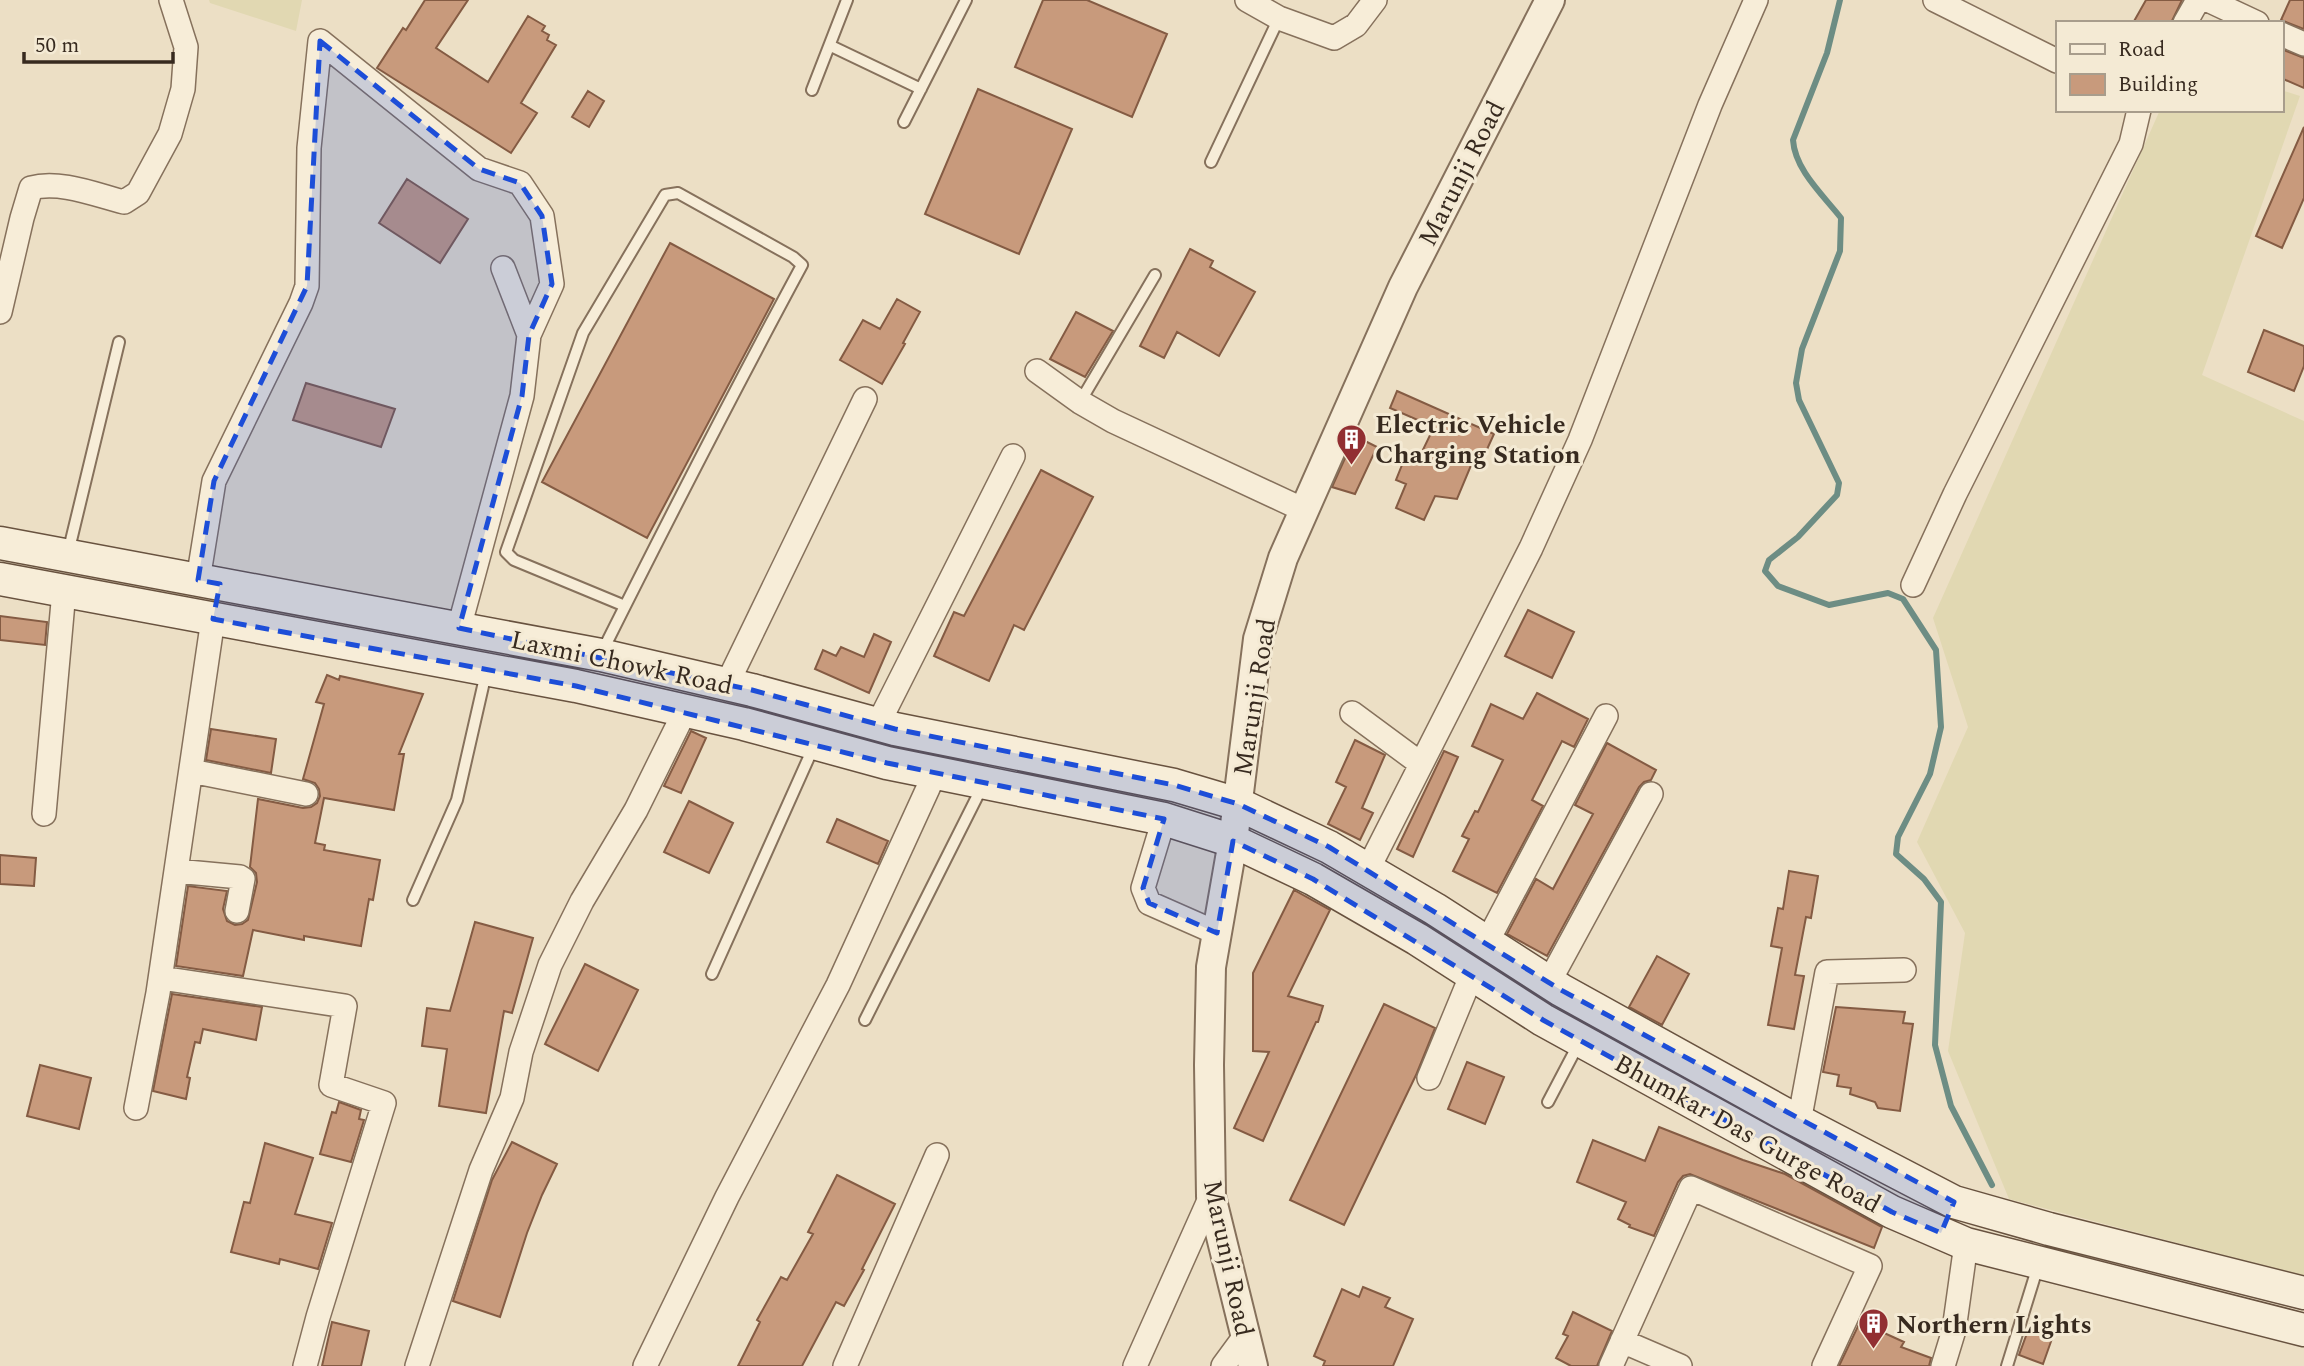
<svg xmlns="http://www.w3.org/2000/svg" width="2304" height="1366" font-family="Spectral,serif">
	<rect width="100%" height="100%" fill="#ecdfc5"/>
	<path fill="#e1d8b2" d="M 209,0 L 302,0 L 296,31 L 210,3 Z
		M 2281,90 L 2300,96 L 2202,375 L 2304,421 L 2304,1276 L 2009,1199 L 1948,1051 L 1965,933 L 1917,842 L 1968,727 L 1933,618 L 2160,110 L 2281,110 Z"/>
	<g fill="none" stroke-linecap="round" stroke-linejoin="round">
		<path stroke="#6d8d84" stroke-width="6" d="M 1840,0 L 1827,53 L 1793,140 C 1795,170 1823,195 1841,218 L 1840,251 L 1802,349 L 1796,383 L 1799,400 L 1839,483 L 1837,495 L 1798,537 L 1769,560 L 1765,571 L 1778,586 L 1829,605 L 1888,593 L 1903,599 L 1936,650 L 1941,727 L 1930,774 L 1898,837 L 1896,854 L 1924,879 L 1941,902 L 1935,1045 L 1951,1106 L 1992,1185"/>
	</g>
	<path fill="#c89a7c" stroke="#845b43" stroke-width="2" d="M 425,0 L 468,0 L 436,48 L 488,82 L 528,16 L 545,26 L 542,31 L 549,35 L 547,40 L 556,45 L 521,103 L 537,113 L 511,153 L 377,68 L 403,28 L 406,30 Z
		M 1043,0 L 1087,0 L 1167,34 L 1132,117 L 1015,67 Z
		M 2146,0 L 2182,0 L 2171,23 L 2133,23 Z
		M 2290,0 L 2304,0 L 2304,29 L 2281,20 Z
		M 2281,49 L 2304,58 L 2304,88 L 2281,78 Z
		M 978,89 L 1072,129 L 1019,254 L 925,214 Z
		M 588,91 L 604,101 L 589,127 L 572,117 Z
		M 2304,127 L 2304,198 L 2282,248 L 2256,236 Z
		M 407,179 L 468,219 L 440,263 L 379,223 Z
		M 670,243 L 774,299 L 647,538 L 542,482 Z
		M 1190,249 L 1213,261 L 1210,267 L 1255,292 L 1219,356 L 1177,332 L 1164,358 L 1140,346 Z
		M 897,299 L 920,312 L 903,343 L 905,344 L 882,384 L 840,360 L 863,320 L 880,329 Z
		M 1076,312 L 1113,331 L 1085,377 L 1050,359 Z
		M 2264,330 L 2304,346 L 2304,366 L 2294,391 L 2248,372 Z
		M 306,383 L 395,409 L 381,447 L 293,420 Z
		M 1397,391 L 1494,434 L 1479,467 L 1472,463 L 1457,499 L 1435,496 L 1424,520 L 1396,508 L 1406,484 L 1396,480 L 1402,465 L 1419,458 L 1434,427 L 1390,408 Z
		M 1355,436 L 1377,447 L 1355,494 L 1332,487 Z
		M 1041,470 L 1093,497 L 1024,630 L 1014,625 L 989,681 L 934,656 L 954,612 L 964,616 Z
		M 1528,610 L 1574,632 L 1552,678 L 1505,656 Z
		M 0,616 L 47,622 L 45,645 L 0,640 Z
		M 874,634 L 891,642 L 869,693 L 815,669 L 823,650 L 836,656 L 841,647 L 864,657 Z
		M 327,675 L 339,680 L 340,676 L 423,694 L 399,754 L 404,754 L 394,810 L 324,798 L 315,843 L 325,845 L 324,850 L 380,860 L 373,900 L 369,899 L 361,946 L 304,936 L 304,940 L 253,930 L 243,976 L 176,966 L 188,886 L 227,891 L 223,909 L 227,921 L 235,925 L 242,924 L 248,920 L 257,882 L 256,873 L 250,867 L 258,799 L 303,808 L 311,807 L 317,803 L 320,796 L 319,789 L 315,783 L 303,779 L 324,704 L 316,702 Z
		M 1537,693 L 1588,719 L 1574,747 L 1562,741 L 1532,800 L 1543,806 L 1497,893 L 1453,871 L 1469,839 L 1462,836 L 1475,811 L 1478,812 L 1503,760 L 1472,746 L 1491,704 L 1523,719 Z
		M 211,729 L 276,739 L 271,773 L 206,760 Z
		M 691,731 L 706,738 L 681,793 L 664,786 Z
		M 1355,740 L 1385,755 L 1362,808 L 1373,813 L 1360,840 L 1328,824 L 1346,787 L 1336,782 Z
		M 1607,743 L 1656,770 L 1651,780 L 1644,782 L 1639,787 L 1547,956 L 1507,934 L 1536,879 L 1553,889 L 1593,814 L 1575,805 Z
		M 1444,751 L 1458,757 L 1413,857 L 1397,849 Z
		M 689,801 L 733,823 L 709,873 L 664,852 Z
		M 837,819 L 888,841 L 878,864 L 827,842 Z
		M 0,855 L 36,858 L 34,886 L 0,884 Z
		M 1789,871 L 1818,876 L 1811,918 L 1806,917 L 1795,975 L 1804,976 L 1794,1029 L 1768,1025 L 1782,948 L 1771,946 L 1778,908 L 1783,909 Z
		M 1294,890 L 1330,910 L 1288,996 L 1323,1006 L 1318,1022 L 1316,1022 L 1263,1141 L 1234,1128 L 1269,1052 L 1253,1051 L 1253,973 Z
		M 475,922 L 533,938 L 512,1013 L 504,1011 L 486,1113 L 439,1106 L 447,1049 L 422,1046 L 427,1008 L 450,1011 Z
		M 1657,956 L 1689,974 L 1662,1025 L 1629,1007 Z
		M 585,964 L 638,990 L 598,1071 L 545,1044 Z
		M 172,994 L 262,1007 L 256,1040 L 203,1029 L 200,1043 L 195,1042 L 187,1077 L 190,1078 L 186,1099 L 153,1091 Z
		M 1384,1004 L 1435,1028 L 1416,1075 L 1344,1225 L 1290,1200 Z
		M 1836,1007 L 1905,1012 L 1903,1023 L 1913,1024 L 1900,1111 L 1878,1108 L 1875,1102 L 1850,1094 L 1851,1088 L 1837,1086 L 1839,1075 L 1823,1072 Z
		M 1467,1062 L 1504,1077 L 1485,1124 L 1448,1109 Z
		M 40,1065 L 91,1078 L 79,1129 L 27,1116 Z
		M 339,1102 L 361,1110 L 359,1119 L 364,1120 L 351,1162 L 320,1154 L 332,1112 L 336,1113 Z
		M 1659,1127 L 1743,1160 L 1785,1174 L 1882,1227 L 1874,1248 L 1690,1174 L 1683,1176 L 1678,1182 L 1654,1236 L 1629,1227 L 1630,1225 L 1618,1219 L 1626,1202 L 1577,1182 L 1593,1140 L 1645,1161 Z
		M 512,1142 L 557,1164 L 542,1195 L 527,1233 L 500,1317 L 453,1301 L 492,1180 Z
		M 265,1143 L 313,1158 L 295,1214 L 332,1223 L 318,1269 L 280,1259 L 279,1264 L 231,1252 L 244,1202 L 250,1203 Z
		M 837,1175 L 895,1204 L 862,1269 L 864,1270 L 844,1306 L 836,1302 L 802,1366 L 738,1366 L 760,1322 L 757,1320 L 781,1277 L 787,1280 L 813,1234 L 808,1232 Z
		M 1363,1287 L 1390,1298 L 1385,1307 L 1413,1319 L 1393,1366 L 1323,1366 L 1325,1361 L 1314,1356 L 1342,1289 L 1359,1297 Z
		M 1573,1312 L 1612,1331 L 1597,1366 L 1571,1366 L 1556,1358 L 1568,1336 L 1563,1334 Z
		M 332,1322 L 369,1331 L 361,1366 L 322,1366 Z
		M 1860,1322 L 1904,1342 L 1901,1347 L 1931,1358 L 1929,1366 L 1839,1366 Z
		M 2030,1325 L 2054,1333 L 2043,1364 L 2019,1355 Z"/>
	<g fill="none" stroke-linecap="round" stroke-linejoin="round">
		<defs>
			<path id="service" d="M 831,46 L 921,89
				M 812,90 L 847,0
				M 904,122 L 966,0
				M 1211,162 L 1279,18
				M 1080,402 L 1155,275
				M 68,553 L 119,342
				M 602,652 C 667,522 733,393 802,265 L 793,257 L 678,193 L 665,195 L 583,333 L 506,552 L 514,560 L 625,606
				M 413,900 L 457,800 L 486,673
				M 712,974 L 814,746
				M 865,1020 L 983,785
				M 1548,1102 L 1579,1043
				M 2007,1366 L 2038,1266"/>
			<path id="minor" d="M 1247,0 L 1279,18 L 1334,38 L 1356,25 L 1375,0
				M 1935,0 L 2057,61
				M 2208,0 L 2257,23
				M 2185,23 L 2198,0
				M 2281,34 L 2304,44
				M 0,312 L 22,218 L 31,188 C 60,180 96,195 124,202 L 138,193 L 170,134 L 183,89 L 186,47 L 171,0
				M 1037,371 L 1080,402 L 1113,421 L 1304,510
				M 198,580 L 214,481 L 301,303 L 307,286 L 309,148 L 320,41 L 479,169 L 520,183 L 542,216 L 552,284 L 529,335
				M 1913,585 L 1955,494 L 2131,144 L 2139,110
				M 459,628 L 522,396 L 529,335 L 503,268
				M 727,684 L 865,399
				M 1352,713 L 1421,764
				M 878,724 L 1013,456
				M 191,771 L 306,794
				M 44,814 L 64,591
				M 1164,819 L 1143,888 L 1149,903 L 1217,933
				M 1368,869 L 1531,548 L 1580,440 L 1710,105 L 1756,0
				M 176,871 L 240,877 L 243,879 L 237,911
				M 1487,942 L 1606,716
				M 161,978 L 345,1006 L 331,1085 L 384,1103 L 318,1317 L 305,1366
				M 1549,982 L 1651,794
				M 1429,1078 L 1472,974
				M 136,1108 L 158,993 L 213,619
				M 1799,1122 L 1827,972 L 1904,970
				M 1622,1341 L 1680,1366
				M 417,1366 L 481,1170 L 512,1098 L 521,1052 L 550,965 L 582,901 L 636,810 L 685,711
				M 645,1366 L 727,1197 L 838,985 L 935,773
				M 845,1366 L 937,1155
				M 1135,1366 L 1211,1196
				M 1223,1366 L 1245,1336
				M 1611,1366 L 1691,1188 L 1870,1266 L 1824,1366
				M 1943,1366 L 1954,1330 L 1966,1244"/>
			<path id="tertiary" d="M 1253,1366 L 1211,1196 L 1209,1065 L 1211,967 L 1233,841 L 1258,639 L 1283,558 L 1403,287 L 1550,0"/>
			<path id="secondary" d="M 0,543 L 601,655 L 752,690 L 895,729 L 1174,785 L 1238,804 L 1329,847 L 1435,909 L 1561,990 L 1783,1113 L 1954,1202 L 2049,1229 L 2304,1293
				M 0,579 L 576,686 L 744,724 L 887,763 L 1164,819 L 1233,841 L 1313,879 L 1417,939 L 1543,1020 L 1892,1212 L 1966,1244 L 2304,1330"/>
		</defs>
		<use href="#service" stroke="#86715c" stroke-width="14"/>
		<use href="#minor" stroke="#86715c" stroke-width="26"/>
		<use href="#tertiary" stroke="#86715c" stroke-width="32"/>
		<use href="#secondary" stroke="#68523f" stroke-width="35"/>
		<use href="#service" stroke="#f7edd8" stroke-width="10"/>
		<use href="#minor" stroke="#f7edd8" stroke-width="23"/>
		<use href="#tertiary" stroke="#f7edd8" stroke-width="28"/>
		<use href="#secondary" stroke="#f7edd8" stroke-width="32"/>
	</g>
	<path fill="#1d4ed8" fill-opacity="0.2" stroke="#1d4ed8" stroke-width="5" stroke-dasharray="14 9" stroke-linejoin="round" d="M 320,41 L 479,169 L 520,183 L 542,216 L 552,284 L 529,335 L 522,396 L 459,628 L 752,690 L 895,729 L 1174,785 L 1238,804 L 1329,847 L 1561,990 L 1954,1202 L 1941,1233 L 1892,1212 L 1543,1020 L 1313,879 L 1233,841 L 1217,933 L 1149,903 L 1143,888 L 1164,819 L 887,763 L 576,686 L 213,619 L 220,584 L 198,580 L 214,481 L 307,286 Z"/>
	<defs>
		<symbol id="building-pin" viewBox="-11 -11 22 30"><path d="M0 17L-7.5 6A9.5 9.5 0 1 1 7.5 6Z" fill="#922f32" stroke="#f4ead4"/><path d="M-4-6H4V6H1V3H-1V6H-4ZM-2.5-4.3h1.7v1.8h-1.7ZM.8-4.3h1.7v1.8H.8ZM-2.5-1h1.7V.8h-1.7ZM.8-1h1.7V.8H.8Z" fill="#fff"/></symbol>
	</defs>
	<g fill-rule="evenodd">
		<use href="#building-pin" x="1334" y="422" width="35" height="47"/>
		<use href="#building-pin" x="1856" y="1306" width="35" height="47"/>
	</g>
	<g text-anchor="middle" stroke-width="6" stroke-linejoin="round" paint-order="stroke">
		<g font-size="26" fill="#372a1f" stroke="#f4ead4">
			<text transform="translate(1461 173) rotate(-63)" y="9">Marunji Road</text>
			<text transform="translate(622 662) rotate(12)" y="9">Laxmi Chowk Road</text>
			<text transform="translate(1254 697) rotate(-81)" y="9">Marunji Road</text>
			<text transform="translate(1748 1133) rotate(29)" y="9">Bhumkar Das Gurge Road</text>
			<text transform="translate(1229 1258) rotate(78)" y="9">Marunji Road</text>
		</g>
		<g font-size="26" font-weight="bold" fill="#372a1f" stroke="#f4ead4" text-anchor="start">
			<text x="1375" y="433">Electric Vehicle<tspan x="1375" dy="30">Charging Station</tspan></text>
			<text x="1896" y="1333">Northern Lights</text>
		</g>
	</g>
	<rect x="2056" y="21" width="228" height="91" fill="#f4ead4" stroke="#a89d8c" stroke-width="2"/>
	<rect x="2070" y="44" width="35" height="10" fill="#f7edd8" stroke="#a89d8c" stroke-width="2"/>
	<text x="2118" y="56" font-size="21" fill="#372a1f">Road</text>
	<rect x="2070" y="74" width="35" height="21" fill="#c89a7c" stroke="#a89d8c" stroke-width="2"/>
	<text x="2118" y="91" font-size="21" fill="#372a1f">Building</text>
	<path d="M24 52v10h149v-10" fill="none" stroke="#372a1f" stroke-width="3.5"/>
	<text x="35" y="52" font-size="21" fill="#372a1f" stroke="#f4ead4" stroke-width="5" paint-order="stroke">50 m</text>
</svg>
